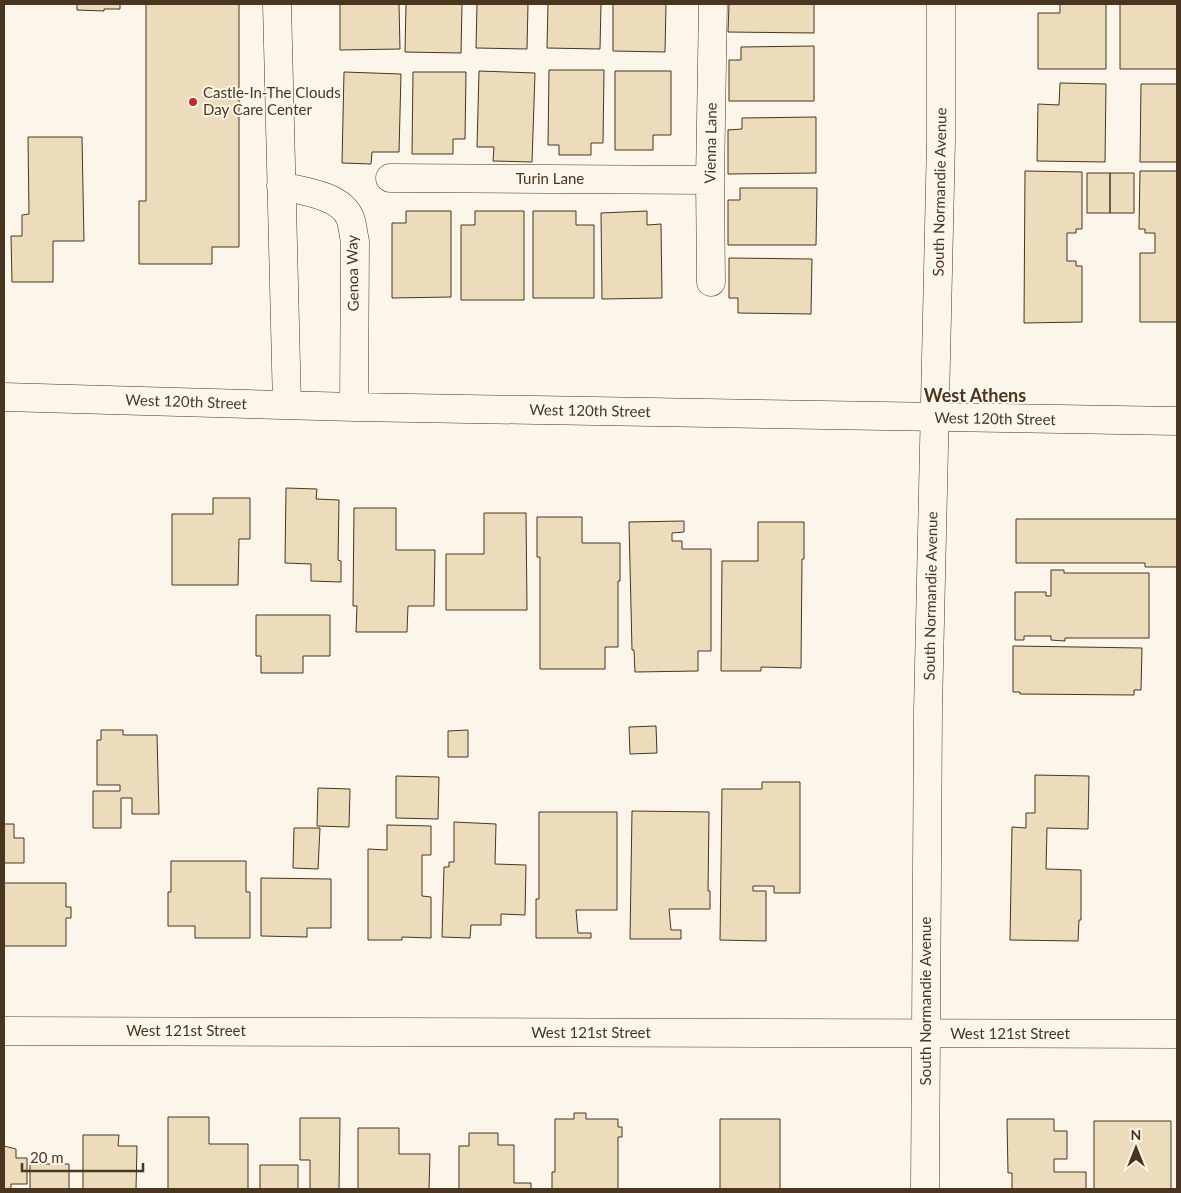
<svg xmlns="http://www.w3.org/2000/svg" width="1181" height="1193" font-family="Lato,sans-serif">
	<rect width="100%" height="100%" fill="#fbf6e9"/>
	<path fill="#ecdcbc" stroke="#4a3520" d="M 77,4 L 120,4 L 120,9 L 104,9 L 104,11 L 77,10 Z
		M 146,4 L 239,4 L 239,247 L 212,247 L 212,264 L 139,264 L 139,201 L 146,201 Z
		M 340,4 L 399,4 L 400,49 L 340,50 Z
		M 406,4 L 462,4 L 461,53 L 405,52 Z
		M 477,4 L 528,4 L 527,49 L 476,48 Z
		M 548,4 L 601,4 L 600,49 L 547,48 Z
		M 613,4 L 666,4 L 665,52 L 613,51 Z
		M 729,4 L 814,4 L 814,33 L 728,32 Z
		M 1060,4 L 1106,4 L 1106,69 L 1038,69 L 1038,13 L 1060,13 Z
		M 1120,4 L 1177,4 L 1177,69 L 1120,69 Z
		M 814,46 L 814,101 L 729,101 L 729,60 L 741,60 L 741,47 Z
		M 549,70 L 604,70 L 603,143 L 591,143 L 591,155 L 559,155 L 559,145 L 548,145 Z
		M 479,71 L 535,73 L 532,162 L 493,161 L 494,147 L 477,147 Z
		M 615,71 L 671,71 L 671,135 L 653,135 L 653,150 L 615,150 Z
		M 344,72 L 401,74 L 399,152 L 372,152 L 371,164 L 342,163 Z
		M 413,72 L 466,72 L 465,139 L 453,139 L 453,154 L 412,154 Z
		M 1060,83 L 1106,84 L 1105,162 L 1037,161 L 1038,104 L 1059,105 Z
		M 1141,84 L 1177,84 L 1177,162 L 1140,162 Z
		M 816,117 L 816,173 L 728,174 L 728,130 L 742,129 L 742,118 Z
		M 28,137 L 82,137 L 84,241 L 53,241 L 53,282 L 12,282 L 11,236 L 22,236 L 22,215 L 29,214 Z
		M 1025,171 L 1082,172 L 1082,229 L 1076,229 L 1076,233 L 1067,233 L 1067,261 L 1076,261 L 1076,266 L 1082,266 L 1082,322 L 1024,323 Z
		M 1140,171 L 1177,171 L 1177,322 L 1140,322 L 1140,253 L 1155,253 L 1155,233 L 1145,233 L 1145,229 L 1139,229 Z
		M 1087,173 L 1110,173 L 1110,213 L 1087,213 Z
		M 1110,173 L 1134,173 L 1134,213 L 1110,213 Z
		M 740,188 L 817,188 L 816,245 L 728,245 L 728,200 L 740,200 Z
		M 406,211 L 451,211 L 451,297 L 392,298 L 392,223 L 406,223 Z
		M 475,211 L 524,211 L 524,300 L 461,300 L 461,225 L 475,225 Z
		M 533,211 L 576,211 L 576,225 L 594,225 L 594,298 L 533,298 Z
		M 647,211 L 647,225 L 661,224 L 662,298 L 602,299 L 601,213 Z
		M 729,258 L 812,259 L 811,314 L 738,313 L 738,298 L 729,298 Z
		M 286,488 L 317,489 L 316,499 L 339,500 L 338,560 L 341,561 L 341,582 L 311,581 L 311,564 L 285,563 Z
		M 213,498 L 250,498 L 250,539 L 239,539 L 238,585 L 172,585 L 172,514 L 213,514 Z
		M 354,508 L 396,508 L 396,550 L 435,550 L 434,606 L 408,606 L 407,632 L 356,632 L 357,606 L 353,606 Z
		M 484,513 L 526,513 L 527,610 L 446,610 L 446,554 L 484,554 Z
		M 537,517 L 582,517 L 582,543 L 620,543 L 620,581 L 618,581 L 618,647 L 605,647 L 605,669 L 540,669 L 540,557 L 537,557 Z
		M 1016,519 L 1177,519 L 1177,567 L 1145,567 L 1145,563 L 1016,563 Z
		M 684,521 L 684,532 L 672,533 L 672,541 L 682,541 L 682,549 L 711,549 L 711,651 L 698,651 L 698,671 L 635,672 L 634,650 L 632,650 L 629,522 Z
		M 758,522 L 804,522 L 804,559 L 802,559 L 801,668 L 761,667 L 761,671 L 721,671 L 722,561 L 758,561 Z
		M 1051,570 L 1064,570 L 1064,573 L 1149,573 L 1149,638 L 1065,638 L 1065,641 L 1051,640 L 1051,636 L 1024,636 L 1024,640 L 1015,640 L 1015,592 L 1046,592 L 1046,596 L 1051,596 Z
		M 256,615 L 330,615 L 330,656 L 303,656 L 303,673 L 261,673 L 261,656 L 256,656 Z
		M 1013,646 L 1142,648 L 1141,690 L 1134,690 L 1134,695 L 1020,694 L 1020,692 L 1013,692 Z
		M 656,726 L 657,753 L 630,754 L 629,727 Z
		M 101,730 L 123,730 L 123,735 L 157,735 L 159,814 L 132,814 L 132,798 L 121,798 L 121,828 L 93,828 L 93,791 L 120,791 L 120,785 L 97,785 L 97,740 L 101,740 Z
		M 468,730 L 468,757 L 448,757 L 448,731 Z
		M 1035,775 L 1089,776 L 1088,829 L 1047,828 L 1046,869 L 1081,870 L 1081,920 L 1079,920 L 1078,941 L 1010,940 L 1012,827 L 1026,828 L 1026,813 L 1035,813 Z
		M 396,776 L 439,777 L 438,819 L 396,818 Z
		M 762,782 L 800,782 L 800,893 L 774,893 L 774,886 L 753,886 L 753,891 L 766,891 L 766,941 L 720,940 L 722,789 L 762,789 Z
		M 318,788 L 350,789 L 349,827 L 317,826 Z
		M 632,811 L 709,812 L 708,891 L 710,891 L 710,909 L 669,909 L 671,930 L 681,930 L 681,939 L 630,939 Z
		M 539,812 L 617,812 L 617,910 L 576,910 L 578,933 L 591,933 L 591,938 L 536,938 L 536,899 L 539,899 Z
		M 454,822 L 496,824 L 495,864 L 526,865 L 525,915 L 501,914 L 501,925 L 471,925 L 470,938 L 442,937 L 444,867 L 449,867 L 449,862 L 454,862 Z
		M 4,824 L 14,824 L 14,838 L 24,838 L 24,863 L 4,863 Z
		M 387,825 L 431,826 L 431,855 L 422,855 L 422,896 L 431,897 L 431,938 L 402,937 L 402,940 L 368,940 L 368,849 L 387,850 Z
		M 294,828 L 320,828 L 318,869 L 293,868 Z
		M 171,861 L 246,861 L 246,892 L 250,892 L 250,938 L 195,938 L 195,926 L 168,926 L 168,892 L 171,892 Z
		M 261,878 L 331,879 L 331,928 L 307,928 L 307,937 L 261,936 Z
		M 4,883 L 66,883 L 66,907 L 71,907 L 71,918 L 66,918 L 66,946 L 4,946 Z
		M 574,1113 L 586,1113 L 586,1119 L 618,1119 L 618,1127 L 622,1127 L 622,1137 L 618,1137 L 618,1189 L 552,1189 L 552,1172 L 555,1172 L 555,1119 L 574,1119 Z
		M 168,1117 L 209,1117 L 209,1144 L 248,1144 L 248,1189 L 168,1189 Z
		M 300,1118 L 340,1118 L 339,1189 L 260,1189 L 260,1165 L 298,1165 L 298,1189 L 310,1189 L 310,1160 L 300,1160 Z
		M 720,1119 L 780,1119 L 780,1189 L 720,1189 Z
		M 1007,1119 L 1054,1119 L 1054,1131 L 1067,1131 L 1067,1159 L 1054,1159 L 1054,1172 L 1086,1172 L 1086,1189 L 1012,1189 L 1012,1173 L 1008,1173 Z
		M 1094,1121 L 1171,1121 L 1171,1189 L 1094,1189 Z
		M 358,1128 L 399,1128 L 399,1154 L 430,1154 L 429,1189 L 358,1189 Z
		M 469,1133 L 498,1133 L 498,1145 L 514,1145 L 514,1183 L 531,1183 L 531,1189 L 459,1189 L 459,1146 L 469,1146 Z
		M 83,1135 L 119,1135 L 118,1146 L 137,1146 L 136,1189 L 83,1189 Z
		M 4,1146 L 16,1149 L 16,1158 L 27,1158 L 27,1184 L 11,1184 L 11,1189 L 4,1189 Z
		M 30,1164 L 69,1164 L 69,1189 L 30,1189 Z"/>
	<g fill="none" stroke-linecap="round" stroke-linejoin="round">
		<defs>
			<path id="minor" d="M 277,4 L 287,405
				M 390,178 L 710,180
				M 281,186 C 302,191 341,195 350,218 C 353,225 353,234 355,241 L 354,407
				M 711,282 L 710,180 L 713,4
				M 4,397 L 354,407 L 1177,421
				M 4,1031 L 1177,1034"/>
			<path id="major" d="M 925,1189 L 928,710 L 941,140 L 941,4"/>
		</defs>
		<use href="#minor" stroke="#4a3520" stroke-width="29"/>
		<use href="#major" stroke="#4a3520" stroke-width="29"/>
		<use href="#minor" stroke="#fbf6e9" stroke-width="28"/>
		<use href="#major" stroke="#fbf6e9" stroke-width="28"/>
	</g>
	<circle fill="#c62828" stroke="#fbf6e9" stroke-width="2" cx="193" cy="102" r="5"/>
	<g text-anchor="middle" stroke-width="4" stroke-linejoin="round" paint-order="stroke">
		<g font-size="15" fill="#4a3520" stroke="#fbf6e9" text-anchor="start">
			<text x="203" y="98">Castle-In-The Clouds<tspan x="203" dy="17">Day Care Center</tspan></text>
		</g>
		<g font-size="15" fill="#4a3520" stroke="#fbf6e9">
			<text transform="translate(711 143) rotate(-89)" y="5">Vienna Lane</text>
			<text x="550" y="184">Turin Lane</text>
			<text transform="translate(940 192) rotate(-89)" y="5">South Normandie Avenue</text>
			<text transform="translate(353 273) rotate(-91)" y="5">Genoa Way</text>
			<text transform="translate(186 402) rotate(2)" y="5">West 120th Street</text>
			<text transform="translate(590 411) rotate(1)" y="5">West 120th Street</text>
			<text transform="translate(995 419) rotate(1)" y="5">West 120th Street</text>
			<text transform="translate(931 596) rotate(-89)" y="5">South Normandie Avenue</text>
			<text transform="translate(926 1001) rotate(-90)" y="5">South Normandie Avenue</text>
			<text x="186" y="1036">West 121st Street</text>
			<text x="591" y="1038">West 121st Street</text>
			<text x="1010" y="1039">West 121st Street</text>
		</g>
		<g font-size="18" font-weight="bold" fill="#4a3520" stroke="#fbf6e9">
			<text x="975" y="402">West Athens</text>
		</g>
	</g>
	<rect width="1181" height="1193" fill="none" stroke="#4a3520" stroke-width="10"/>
	<g transform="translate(1136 1148)" stroke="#fbf6e9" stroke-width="4" paint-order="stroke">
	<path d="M0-4L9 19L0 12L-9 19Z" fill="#4a3520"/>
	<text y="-8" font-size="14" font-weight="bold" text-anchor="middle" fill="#4a3520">N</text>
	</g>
	<path d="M22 1163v8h121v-8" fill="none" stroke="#4a3520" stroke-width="2.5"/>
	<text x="30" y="1163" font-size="15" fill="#4a3520" stroke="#fbf6e9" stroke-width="4" paint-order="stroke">20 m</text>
</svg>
